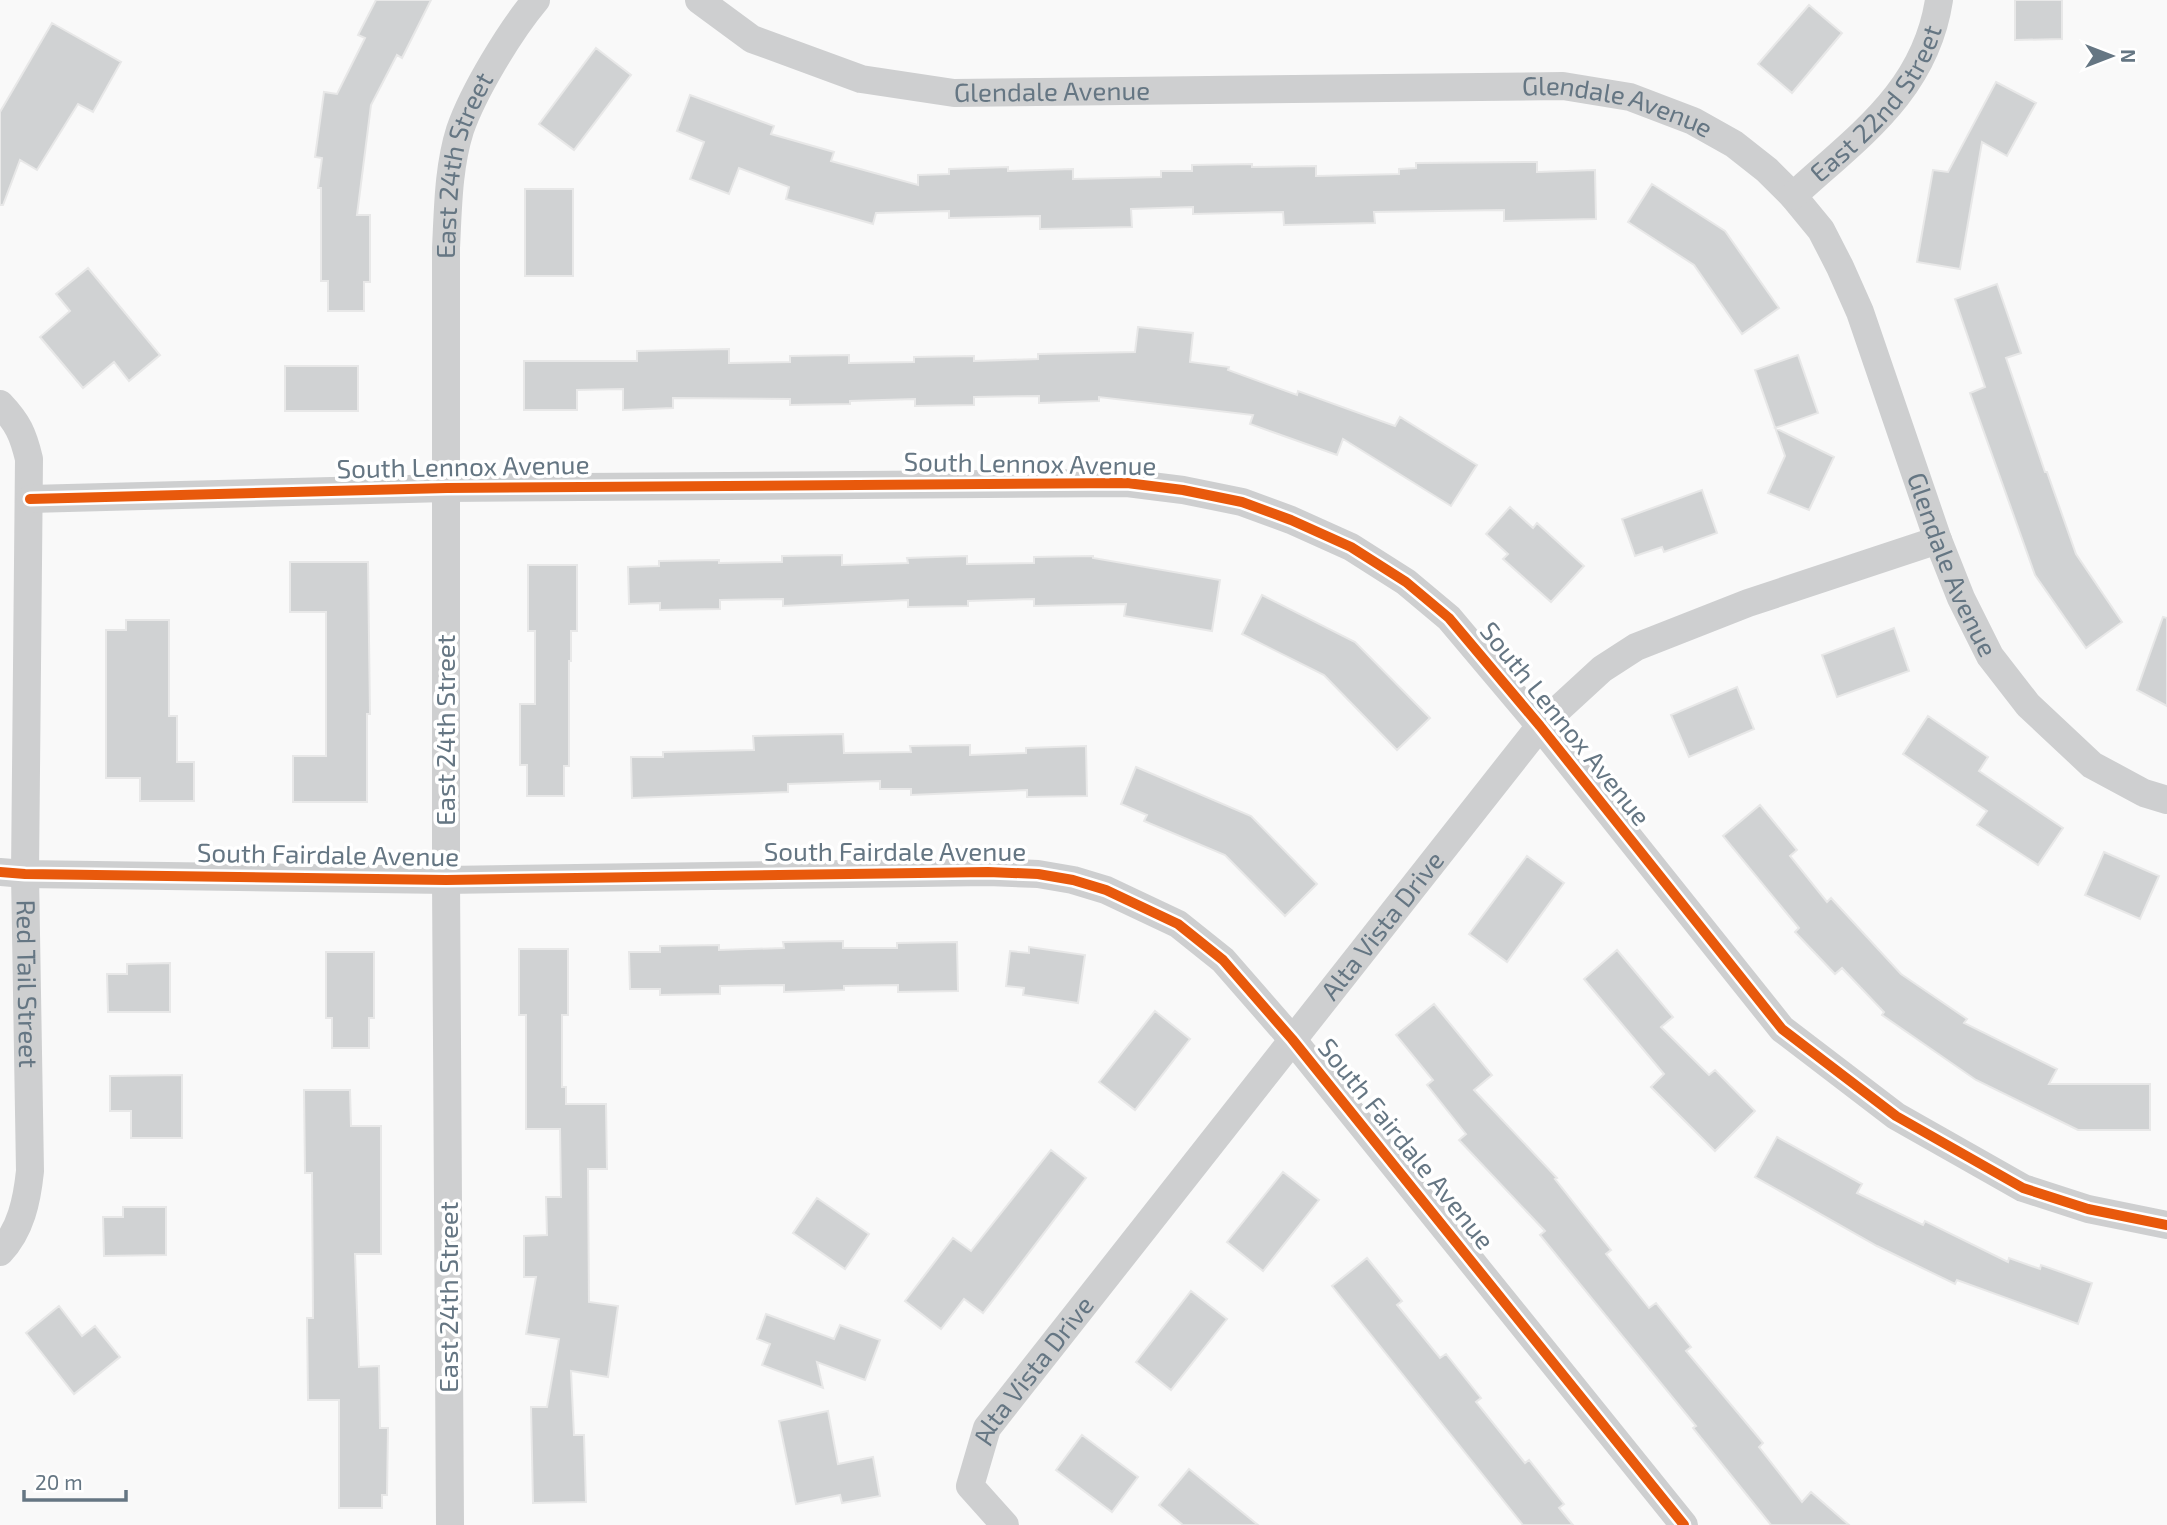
<svg xmlns="http://www.w3.org/2000/svg" width="2167" height="1525" font-family="'Exo 2',sans-serif">
	<rect width="100%" height="100%" fill="#f9f9f9"/>
	<path fill="#d0d2d3" stroke="#e8e8e8" stroke-width="2" d="M 376,0 L 431,0 L 402,58 L 397,55 L 371,105 L 357,215 L 370,215 L 370,282 L 364,282 L 364,311 L 328,311 L 328,281 L 321,281 L 321,188 L 318,188 L 322,158 L 315,157 L 324,92 L 337,94 L 365,38 L 358,35 Z
		M 2015,0 L 2062,0 L 2062,39 L 2015,40 Z
		M 1809,5 L 1842,33 L 1792,93 L 1758,64 Z
		M 52,23 L 121,62 L 93,112 L 78,104 L 37,170 L 20,160 L 3,205 L 0,205 L 0,112 Z
		M 596,48 L 631,75 L 574,150 L 539,124 Z
		M 1996,82 L 2036,103 L 2007,156 L 1982,142 L 1960,269 L 1917,262 L 1933,170 L 1948,172 Z
		M 690,95 L 774,126 L 771,134 L 834,152 L 831,161 L 918,185 L 918,175 L 949,174 L 949,169 L 1008,167 L 1008,171 L 1073,169 L 1073,179 L 1161,177 L 1161,171 L 1192,171 L 1192,165 L 1252,164 L 1252,167 L 1316,166 L 1316,176 L 1399,174 L 1399,169 L 1416,168 L 1416,163 L 1537,162 L 1537,172 L 1595,170 L 1596,219 L 1504,221 L 1504,210 L 1374,212 L 1375,223 L 1284,225 L 1283,212 L 1193,214 L 1193,207 L 1131,209 L 1132,227 L 1040,229 L 1040,216 L 949,218 L 949,211 L 876,213 L 873,224 L 786,199 L 789,187 L 739,168 L 729,194 L 690,179 L 704,142 L 677,131 Z
		M 1652,184 L 1725,231 L 1779,308 L 1742,334 L 1694,265 L 1628,222 Z
		M 525,189 L 573,189 L 573,276 L 525,276 Z
		M 88,268 L 160,355 L 129,381 L 114,362 L 83,388 L 40,337 L 70,311 L 56,294 Z
		M 1997,284 L 2021,353 L 2006,358 L 2045,472 L 2047,472 L 2076,554 L 2122,622 L 2086,648 L 2035,575 L 1970,393 L 1985,387 L 1955,299 Z
		M 1138,327 L 1193,333 L 1190,362 L 1229,367 L 1228,370 L 1297,395 L 1298,391 L 1395,426 L 1400,417 L 1477,465 L 1451,506 L 1343,439 L 1337,455 L 1250,424 L 1253,415 L 1099,397 L 1099,401 L 1039,403 L 1039,396 L 974,397 L 974,405 L 915,406 L 915,399 L 850,401 L 850,404 L 790,405 L 790,399 L 673,398 L 673,408 L 623,410 L 623,389 L 577,390 L 577,410 L 524,410 L 524,361 L 637,361 L 637,351 L 729,349 L 729,363 L 790,362 L 790,356 L 849,355 L 849,363 L 914,362 L 914,357 L 974,356 L 974,361 L 1038,359 L 1038,354 L 1135,352 Z
		M 1798,355 L 1818,413 L 1775,428 L 1834,457 L 1809,510 L 1768,493 L 1785,456 L 1755,370 Z
		M 285,366 L 358,366 L 358,411 L 285,411 Z
		M 1702,490 L 1717,533 L 1664,552 L 1662,547 L 1635,556 L 1622,519 Z
		M 1510,507 L 1533,528 L 1537,523 L 1584,566 L 1551,602 L 1503,559 L 1508,554 L 1486,534 Z
		M 842,555 L 842,565 L 908,563 L 907,558 L 967,556 L 967,564 L 1034,563 L 1034,557 L 1093,556 L 1093,558 L 1220,580 L 1212,631 L 1124,616 L 1126,604 L 1034,606 L 1034,599 L 968,601 L 968,606 L 908,607 L 908,600 L 783,606 L 783,599 L 720,600 L 720,609 L 660,610 L 660,603 L 629,604 L 628,567 L 659,566 L 659,561 L 719,560 L 719,563 L 782,562 L 782,556 Z
		M 290,562 L 368,562 L 370,714 L 367,714 L 367,802 L 293,802 L 293,756 L 326,756 L 326,612 L 290,612 Z
		M 528,565 L 577,565 L 577,631 L 571,631 L 571,661 L 569,661 L 569,766 L 564,766 L 564,796 L 527,796 L 527,765 L 520,765 L 520,704 L 535,704 L 535,631 L 528,631 Z
		M 1262,595 L 1355,642 L 1430,718 L 1397,750 L 1324,675 L 1242,634 Z
		M 2163,617 L 2167,618 L 2167,706 L 2137,690 Z
		M 126,620 L 169,620 L 169,716 L 177,716 L 177,762 L 194,762 L 194,801 L 140,801 L 140,778 L 106,778 L 106,630 L 126,630 Z
		M 1894,628 L 1909,671 L 1837,697 L 1822,655 Z
		M 1737,687 L 1754,729 L 1689,757 L 1671,715 Z
		M 1928,716 L 1988,757 L 1979,771 L 2063,828 L 2038,865 L 1977,825 L 1987,811 L 1903,754 Z
		M 843,734 L 844,753 L 911,752 L 910,746 L 970,745 L 970,755 L 1026,753 L 1026,748 L 1086,746 L 1087,796 L 1027,797 L 1027,790 L 911,795 L 911,789 L 880,789 L 880,781 L 788,784 L 788,792 L 632,798 L 631,757 L 663,757 L 663,752 L 754,750 L 753,736 Z
		M 1136,767 L 1251,816 L 1317,884 L 1285,916 L 1225,855 L 1144,821 L 1147,815 L 1121,804 Z
		M 1760,805 L 1797,850 L 1790,856 L 1827,902 L 1831,898 L 1901,974 L 1967,1019 L 1964,1023 L 2057,1069 L 2049,1084 L 2150,1084 L 2150,1130 L 2078,1130 L 1976,1080 L 1882,1015 L 1884,1012 L 1842,968 L 1835,974 L 1795,932 L 1799,928 L 1723,836 Z
		M 2104,852 L 2159,876 L 2140,919 L 2085,895 Z
		M 1527,856 L 1564,883 L 1507,962 L 1469,934 Z
		M 843,941 L 843,948 L 897,948 L 897,943 L 957,942 L 958,991 L 898,992 L 898,985 L 844,986 L 844,990 L 784,992 L 784,985 L 720,986 L 720,994 L 660,995 L 660,989 L 630,989 L 629,952 L 660,952 L 660,946 L 719,945 L 719,950 L 784,948 L 783,942 Z
		M 1029,947 L 1085,955 L 1078,1003 L 1023,995 L 1024,988 L 1006,986 L 1010,951 L 1029,953 Z
		M 519,949 L 568,949 L 568,1015 L 562,1015 L 562,1087 L 566,1087 L 566,1104 L 606,1104 L 607,1169 L 588,1169 L 589,1302 L 618,1306 L 608,1377 L 571,1371 L 574,1435 L 584,1435 L 586,1502 L 533,1503 L 531,1407 L 547,1407 L 559,1339 L 526,1334 L 536,1277 L 524,1277 L 524,1236 L 547,1235 L 546,1197 L 561,1197 L 560,1129 L 526,1129 L 526,1015 L 519,1015 Z
		M 1617,950 L 1673,1017 L 1661,1027 L 1709,1075 L 1715,1070 L 1755,1111 L 1715,1151 L 1651,1087 L 1664,1074 L 1584,979 Z
		M 326,952 L 374,952 L 374,1018 L 369,1018 L 369,1048 L 332,1048 L 332,1018 L 326,1018 Z
		M 170,963 L 170,1012 L 108,1012 L 107,974 L 127,974 L 127,964 Z
		M 1434,1004 L 1492,1075 L 1474,1090 L 1557,1178 L 1555,1179 L 1611,1250 L 1606,1254 L 1649,1308 L 1656,1303 L 1691,1347 L 1686,1351 L 1763,1443 L 1759,1447 L 1802,1502 L 1811,1492 L 1849,1525 L 1771,1525 L 1693,1428 L 1696,1426 L 1540,1235 L 1545,1231 L 1459,1140 L 1466,1134 L 1427,1085 L 1433,1080 L 1396,1035 Z
		M 1155,1011 L 1190,1039 L 1135,1110 L 1099,1082 Z
		M 182,1075 L 182,1138 L 131,1138 L 131,1111 L 110,1111 L 110,1076 Z
		M 304,1090 L 350,1090 L 351,1126 L 381,1126 L 381,1254 L 355,1254 L 359,1367 L 379,1366 L 380,1428 L 388,1428 L 387,1495 L 382,1495 L 382,1508 L 339,1508 L 339,1400 L 308,1400 L 307,1318 L 313,1318 L 312,1173 L 305,1173 Z
		M 1777,1137 L 1862,1184 L 1857,1193 L 1923,1225 L 1925,1221 L 2008,1262 L 2009,1258 L 2040,1269 L 2041,1265 L 2092,1283 L 2078,1324 L 1957,1280 L 1955,1284 L 1877,1246 L 1755,1177 Z
		M 1051,1150 L 1086,1178 L 983,1313 L 964,1299 L 941,1329 L 905,1301 L 953,1238 L 971,1251 Z
		M 1283,1172 L 1319,1200 L 1263,1271 L 1227,1242 Z
		M 817,1198 L 869,1234 L 845,1269 L 793,1233 Z
		M 123,1207 L 166,1207 L 166,1255 L 104,1256 L 103,1217 L 123,1217 Z
		M 1367,1258 L 1402,1301 L 1397,1305 L 1440,1358 L 1446,1354 L 1481,1398 L 1476,1402 L 1525,1463 L 1529,1460 L 1564,1504 L 1559,1508 L 1573,1525 L 1523,1525 L 1332,1286 Z
		M 1191,1291 L 1227,1319 L 1171,1390 L 1136,1362 Z
		M 59,1306 L 82,1336 L 95,1326 L 120,1357 L 74,1394 L 26,1333 Z
		M 766,1314 L 834,1339 L 840,1325 L 880,1340 L 865,1380 L 817,1362 L 823,1388 L 762,1365 L 770,1344 L 757,1339 Z
		M 828,1411 L 838,1464 L 873,1457 L 880,1496 L 842,1503 L 840,1495 L 796,1504 L 779,1421 Z
		M 1082,1435 L 1138,1477 L 1112,1512 L 1056,1470 Z
		M 1189,1469 L 1258,1525 L 1183,1525 L 1159,1505 Z"/>
	<g fill="none" stroke-linecap="round" stroke-linejoin="round">
		<g stroke="#cecfd0" stroke-width="28">
			<path id="s1" d="M 699,0 L 752,39 L 861,79 L 954,93 L 1563,86 L 1630,97 L 1693,121 L 1734,144 L 1767,170 L 1793,196 L 1821,230 L 1840,267 L 1860,312 L 1938,540 L 1961,598 L 1990,656 L 2028,705 L 2092,765 L 2144,793 L 2167,800"/>
			<path id="s2" d="M 1793,196 C 1857,137 1925,92 1939,0"/>
			<path id="s3" d="M 0,404 C 18,423 23,434 29,459 L 25,874 L 30,1171 C 27,1200 21,1230 0,1252"/>
			<path d="M 30,499 L 447,488 L 1127,483 L 1183,490 L 1242,502 L 1291,520 L 1351,547 L 1406,582 L 1449,618 L 1540,726 L 1782,1029 L 1896,1116 L 2023,1188 L 2088,1209 L 2167,1225"/>
			<path d="M 0,872 L 25,874 L 446,880 L 988,872 L 1038,874 L 1073,880 L 1106,890 L 1178,924 L 1223,960 L 1292,1039 L 1684,1525"/>
			<path id="s4" d="M 450,1525 L 446,880 L 446,248 C 448,210 448,168 460,130 C 473,92 510,31 536,0"/>
			<path id="s5" d="M 1005,1525 L 970,1486 L 987,1428 L 1540,726 L 1602,669 L 1636,647 L 1748,603 L 1938,540"/>
		</g>
		<defs>
			<path id="cycleway" d="M 30,499 L 447,488 L 1127,483 L 1183,490 L 1242,502 L 1291,520 L 1351,547 L 1406,582 L 1449,618 L 1540,726 L 1782,1029 L 1896,1116 L 2023,1188 L 2088,1209 L 2167,1225
				M 0,872 L 25,874 L 446,880 L 988,872 L 1038,874 L 1073,880 L 1106,890 L 1178,924 L 1223,960 L 1292,1039 L 1684,1525"/>
		</defs>
		<use href="#cycleway" stroke="#fff" stroke-width="15"/>
		<use href="#cycleway" stroke="#e8590c" stroke-width="10"/>
	</g>
	<g text-anchor="middle" stroke-width="7" stroke-linejoin="round" paint-order="stroke">
		<g font-size="26" fill="#657683" stroke="#fff">
			<text dy="9" stroke="none"><textPath href="#s1" startOffset="374">Glendale Avenue</textPath></text>
			<text dy="9" stroke="none"><textPath href="#s2" startOffset="126">East 22nd Street</textPath></text>
			<text dy="9" stroke="none"><textPath href="#s1" startOffset="942">Glendale Avenue</textPath></text>
			<text dy="9" stroke="none"><textPath href="#s4" startOffset="1362">East 24th Street</textPath></text>
			<text transform="translate(1030 464) rotate(1)" y="9">South Lennox Avenue</text>
			<text transform="translate(463 467) rotate(-1)" y="9">South Lennox Avenue</text>
			<text dy="9" stroke="none"><textPath href="#s1" startOffset="1550">Glendale Avenue</textPath></text>
			<text transform="translate(1565 724) rotate(51)" y="9">South Lennox Avenue</text>
			<text transform="translate(446 730) rotate(-90)" y="9">East 24th Street</text>
			<text x="895" y="861">South Fairdale Avenue</text>
			<text transform="translate(328 855) rotate(1)" y="9">South Fairdale Avenue</text>
			<text dy="9" stroke="none"><textPath href="#s5" startOffset="752">Alta Vista Drive</textPath></text>
			<text dy="9" stroke="none"><textPath href="#s3" startOffset="588">Red Tail Street</textPath></text>
			<text transform="translate(1406 1144) rotate(51)" y="9">South Fairdale Avenue</text>
			<text transform="translate(449 1297) rotate(-90)" y="9">East 24th Street</text>
			<text dy="9" stroke="none"><textPath href="#s5" startOffset="186">Alta Vista Drive</textPath></text>
		</g>
	</g>
	<g transform="translate(2111 56) rotate(90)" stroke="#ffffff" stroke-width="5" paint-order="stroke">
	<path d="M0-5L12 26L0 18L-12 26Z" fill="#657683"/>
	<text y="-10" font-size="19" font-weight="bold" text-anchor="middle" fill="#657683">N</text>
	</g>
	<path d="M24 1490v10h102v-10" fill="none" stroke="#657683" stroke-width="3.5"/>
	<text x="35" y="1490" font-size="21" fill="#657683" stroke="#ffffff" stroke-width="5" paint-order="stroke">20 m</text>
</svg>
